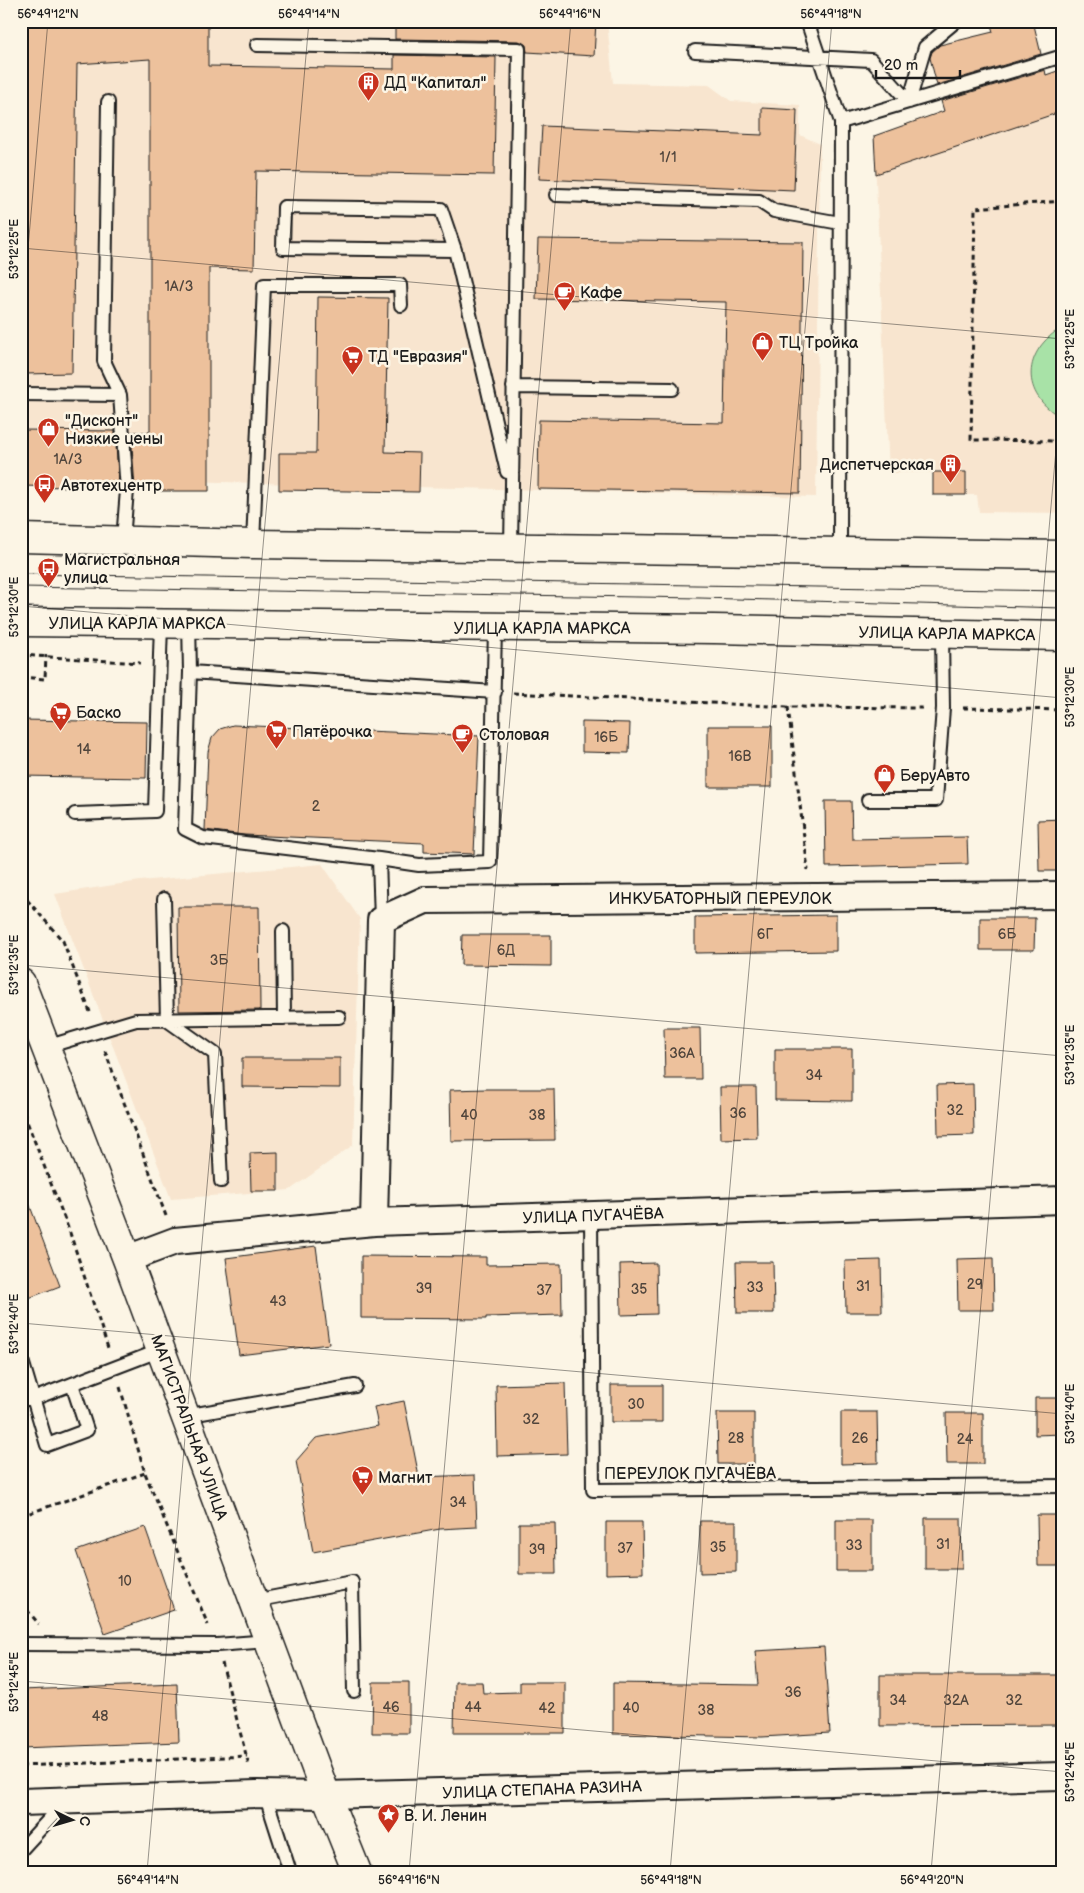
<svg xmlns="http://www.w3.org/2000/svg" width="1084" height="1893" font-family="'Balsamiq Sans',sans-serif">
	<rect width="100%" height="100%" fill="#fcf5e5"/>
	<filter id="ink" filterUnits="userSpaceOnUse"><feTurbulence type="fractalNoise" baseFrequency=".02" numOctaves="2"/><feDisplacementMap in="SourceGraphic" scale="10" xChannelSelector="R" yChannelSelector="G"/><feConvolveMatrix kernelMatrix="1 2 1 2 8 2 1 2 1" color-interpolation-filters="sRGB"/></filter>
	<g filter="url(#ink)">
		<path fill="#f8e5cf" d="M 21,21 L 607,21 L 613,83 L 709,85 L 731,101 L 800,105 L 800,135 L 820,144 L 816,497 L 21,477 Z
			M 1063,69 L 1063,513 L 979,512 L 977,495 L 966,495 L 966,472 L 889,473 L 874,136 Z
			M 322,864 L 360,919 L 353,1145 L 290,1190 L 171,1199 L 55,894 L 140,881 Z"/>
		<path fill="#a8e2a7" stroke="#627f62" d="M 1063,327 L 1063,418 C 1019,396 1022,350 1063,327 Z"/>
		<path fill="#edc19c" stroke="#1c1c1c" d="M 65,21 L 208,21 L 208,66 L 394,69 L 394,55 L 496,57 L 494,175 L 256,171 L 254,269 L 209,268 L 209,491 L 150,491 L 150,488 L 135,488 L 131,432 L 150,432 L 150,59 L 77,64 L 72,373 L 24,374 L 28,199 L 21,199 L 21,22 Z
			M 395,21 L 596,21 L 594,56 L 527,52 L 526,45 L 519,41 L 395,39 Z
			M 990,21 L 1033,21 L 1041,54 L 937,85 L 930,58 L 932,52 L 940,45 L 993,32 Z
			M 1063,69 L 1063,111 L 876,174 L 874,136 L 944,111 L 941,101 L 1045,70 L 1046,75 Z
			M 762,108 L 797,110 L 794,190 L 539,179 L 542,126 L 762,135 Z
			M 538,239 L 803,242 L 800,493 L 538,489 L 539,420 L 724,423 L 726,302 L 536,299 Z
			M 318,297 L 388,298 L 385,452 L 420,453 L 419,492 L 279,490 L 279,453 L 316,453 Z
			M 21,430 L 115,431 L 119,488 L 21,486 Z
			M 933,472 L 966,472 L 966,495 L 933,495 Z
			M 21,720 L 147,722 L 146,778 L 21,776 Z
			M 582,722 L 630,723 L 629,753 L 582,752 Z
			M 233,725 L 479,736 L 474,854 L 424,852 L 424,843 L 244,835 L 205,830 L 208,752 L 212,738 L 220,729 Z
			M 708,726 L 772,726 L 772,787 L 708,787 Z
			M 825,801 L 851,801 L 852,839 L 967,837 L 968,864 L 826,867 Z
			M 1063,819 L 1063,871 L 1039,871 L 1038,820 Z
			M 178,907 L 259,907 L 260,1010 L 179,1011 Z
			M 836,915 L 836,951 L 695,953 L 695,917 Z
			M 980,918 L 1035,918 L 1034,950 L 980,950 Z
			M 462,935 L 551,935 L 551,966 L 461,965 Z
			M 664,1028 L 700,1028 L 701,1079 L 665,1079 Z
			M 775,1049 L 852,1049 L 852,1101 L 775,1100 Z
			M 242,1058 L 340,1058 L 340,1088 L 242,1087 Z
			M 973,1084 L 974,1135 L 938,1136 L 937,1085 Z
			M 720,1087 L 756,1087 L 757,1138 L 721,1139 Z
			M 487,1089 L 554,1089 L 555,1140 L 451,1141 L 450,1090 Z
			M 278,1152 L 278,1191 L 251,1191 L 250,1153 Z
			M 21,1190 L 24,1190 L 60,1286 L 21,1301 Z
			M 316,1246 L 329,1344 L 239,1355 L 226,1258 Z
			M 361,1256 L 486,1257 L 486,1265 L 561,1264 L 562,1315 L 486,1317 L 486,1319 L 361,1318 Z
			M 993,1258 L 994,1310 L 958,1310 L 957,1259 Z
			M 881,1260 L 882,1312 L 846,1312 L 845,1261 Z
			M 736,1262 L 773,1262 L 774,1313 L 737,1313 Z
			M 656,1263 L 657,1314 L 621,1315 L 620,1264 Z
			M 565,1383 L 567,1454 L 497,1456 L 496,1385 Z
			M 611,1385 L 662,1385 L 662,1422 L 611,1422 Z
			M 1035,1398 L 1063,1398 L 1063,1434 L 1035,1435 Z
			M 404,1401 L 419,1477 L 475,1475 L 477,1527 L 440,1529 L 313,1552 L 296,1461 L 316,1438 L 378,1426 L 374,1407 Z
			M 841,1412 L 877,1412 L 878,1463 L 841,1464 Z
			M 717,1413 L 754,1413 L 754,1464 L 718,1464 Z
			M 946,1413 L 983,1413 L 983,1464 L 947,1464 Z
			M 1037,1515 L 1063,1515 L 1063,1566 L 1038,1566 Z
			M 925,1518 L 961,1518 L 962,1569 L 925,1569 Z
			M 836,1520 L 872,1520 L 872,1571 L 836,1571 Z
			M 700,1521 L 736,1521 L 736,1572 L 700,1573 Z
			M 606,1522 L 642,1522 L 643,1573 L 606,1574 Z
			M 519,1523 L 555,1523 L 556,1574 L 519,1574 Z
			M 145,1527 L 174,1610 L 105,1634 L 76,1551 Z
			M 824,1647 L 830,1733 L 762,1737 L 613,1734 L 613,1683 L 758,1685 L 755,1651 Z
			M 880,1675 L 1063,1675 L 1063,1725 L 880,1726 Z
			M 373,1682 L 409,1682 L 409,1733 L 372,1733 Z
			M 455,1682 L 482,1682 L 483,1693 L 520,1692 L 520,1682 L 565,1682 L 565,1733 L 454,1733 Z
			M 177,1684 L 179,1742 L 21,1748 L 21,1690 Z"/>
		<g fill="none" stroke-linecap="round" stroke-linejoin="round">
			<defs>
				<path id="lane" d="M 807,21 L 841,122
					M 257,45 L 519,49 L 511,547
					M 695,51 L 871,60 L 909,102
					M 108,102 L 104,361 L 120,395 L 127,490 L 123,540
					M 909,102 L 925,47 L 956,21
					M 556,195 L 759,201 L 774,211 L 840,223
					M 455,250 L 283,248 L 284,207 L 441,209 L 455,250 L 507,472
					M 513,387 L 672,389
					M 21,394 L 120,395
					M 253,544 L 264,285 L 400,285 L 401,305
					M 840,551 L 841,122 L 1063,56
					M 189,622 L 190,672 L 185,829 L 203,838 L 379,859 L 381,920
					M 190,672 L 495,692
					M 868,800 L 936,800 L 943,708 L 942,633
					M 75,814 L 155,811 L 161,624
					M 379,859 L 419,865 L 490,862 L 495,628
					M 164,899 L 167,1020 L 215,1054 L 221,1181
					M 283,931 L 284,1018
					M 46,1047 L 136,1020 L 339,1017
					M 591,1215 L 593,1490 L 1063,1486
					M 21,1357 L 47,1445 L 87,1430 L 72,1384
					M 21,1399 L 33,1399 L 161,1350
					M 185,1416 L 355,1386
					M 254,1601 L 352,1582 L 354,1691
					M 21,1644 L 217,1645 L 269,1641
					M 265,1794 L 290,1872
					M 21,1850 L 65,1802"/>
				<path id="street" d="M 374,1222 L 381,920 L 425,900 L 1063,895
					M 127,1259 L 175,1241 L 374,1222 L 1063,1200
					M 21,1802 L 256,1794 L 326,1795 L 1063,1776"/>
				<path id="secondary" d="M 21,983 L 127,1259 L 326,1795 L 357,1872"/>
				<path id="primary" d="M 21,538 L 253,544 L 1063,555
					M 21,622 L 714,629 L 1063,636"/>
			</defs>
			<use href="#lane" stroke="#1c1c1c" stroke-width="16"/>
			<use href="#street" stroke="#1c1c1c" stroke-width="30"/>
			<use href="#secondary" stroke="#1c1c1c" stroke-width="31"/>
			<use href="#primary" stroke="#1c1c1c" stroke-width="31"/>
			<path stroke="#1c1c1c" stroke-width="3" stroke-dasharray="5 4" stroke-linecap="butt" d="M 1063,201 L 975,208 L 971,440 L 1063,441
				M 21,655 L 140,663
				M 21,677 L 45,679 L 46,655
				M 513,693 L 788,707 L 924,708
				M 788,707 L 808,870
				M 963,708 L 1063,710
				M 21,893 L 63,941 L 90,1012
				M 105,1051 L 166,1216
				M 21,1106 L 70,1233 L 108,1348
				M 120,1387 L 145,1473 L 208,1625
				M 21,1516 L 145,1473
				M 21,1603 L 39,1624
				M 222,1663 L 249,1766
				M 21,1766 L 247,1756
				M 31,1869 L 128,1872"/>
			<use href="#lane" stroke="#fcf5e5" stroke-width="12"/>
			<use href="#street" stroke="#fcf5e5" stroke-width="26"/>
			<use href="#secondary" stroke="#fcf5e5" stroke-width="28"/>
			<use href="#primary" stroke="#fcf5e5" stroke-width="28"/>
			<path stroke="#1c1c1c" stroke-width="1" d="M 21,574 L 1063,591
				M 21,587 L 700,598 L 1063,608"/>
		</g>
	</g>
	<path fill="none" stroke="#1c1c1c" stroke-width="1" stroke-opacity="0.45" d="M 21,248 L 1063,339M 21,328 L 48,21M 21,606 L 1063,698M 21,965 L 1063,1056M 21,1323 L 1063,1414M 21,1681 L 1063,1772M 147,1872 L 309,21M 409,1872 L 571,21M 670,1872 L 832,21M 931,1872 L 1063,370"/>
	<defs>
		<symbol id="building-pin" viewBox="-11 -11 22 30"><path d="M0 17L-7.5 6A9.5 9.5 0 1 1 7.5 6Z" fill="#c8321e" stroke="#fcf5e5"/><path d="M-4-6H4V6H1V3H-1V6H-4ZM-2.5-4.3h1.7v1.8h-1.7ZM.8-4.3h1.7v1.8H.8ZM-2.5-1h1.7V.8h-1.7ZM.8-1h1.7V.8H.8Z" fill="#fff"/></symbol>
		<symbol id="cafe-pin" viewBox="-11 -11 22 30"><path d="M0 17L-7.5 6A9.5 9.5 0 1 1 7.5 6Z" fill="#c8321e" stroke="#fcf5e5"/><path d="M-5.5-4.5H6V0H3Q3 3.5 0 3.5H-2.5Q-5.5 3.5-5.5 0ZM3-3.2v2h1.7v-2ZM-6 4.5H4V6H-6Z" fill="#fff"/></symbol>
		<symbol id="shop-pin" viewBox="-11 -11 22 30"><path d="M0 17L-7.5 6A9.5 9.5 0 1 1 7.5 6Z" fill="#c8321e" stroke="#fcf5e5"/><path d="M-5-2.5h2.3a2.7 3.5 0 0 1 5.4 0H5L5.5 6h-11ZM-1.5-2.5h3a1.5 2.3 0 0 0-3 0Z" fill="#fff"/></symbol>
		<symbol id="supermarket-pin" viewBox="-11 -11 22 30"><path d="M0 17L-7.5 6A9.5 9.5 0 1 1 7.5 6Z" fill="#c8321e" stroke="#fcf5e5"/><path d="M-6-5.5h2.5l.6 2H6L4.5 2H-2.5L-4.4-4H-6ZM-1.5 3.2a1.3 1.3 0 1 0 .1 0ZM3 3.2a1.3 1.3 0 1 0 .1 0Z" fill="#fff"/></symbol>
		<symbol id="bus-pin" viewBox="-11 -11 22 30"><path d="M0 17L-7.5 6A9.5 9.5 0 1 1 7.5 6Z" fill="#c8321e" stroke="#fcf5e5"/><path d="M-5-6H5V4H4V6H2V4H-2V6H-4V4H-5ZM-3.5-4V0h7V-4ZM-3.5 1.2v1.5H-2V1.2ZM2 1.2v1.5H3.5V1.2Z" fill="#fff"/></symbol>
		<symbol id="sight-pin" viewBox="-11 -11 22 30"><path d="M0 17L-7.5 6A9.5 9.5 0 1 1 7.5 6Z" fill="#c8321e" stroke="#fcf5e5"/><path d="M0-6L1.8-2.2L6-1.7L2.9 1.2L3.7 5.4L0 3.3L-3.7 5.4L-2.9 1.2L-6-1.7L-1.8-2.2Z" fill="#fff"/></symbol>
	</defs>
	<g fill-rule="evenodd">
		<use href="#building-pin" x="356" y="70" width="25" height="34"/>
		<use href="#cafe-pin" x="552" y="280" width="25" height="34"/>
		<use href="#shop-pin" x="750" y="330" width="25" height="34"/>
		<use href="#supermarket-pin" x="340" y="344" width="25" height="34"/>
		<use href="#shop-pin" x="36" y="416" width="25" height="34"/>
		<use href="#building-pin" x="938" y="452" width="25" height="34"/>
		<use href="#bus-pin" x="32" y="472" width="25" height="34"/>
		<use href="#bus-pin" x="36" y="556" width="25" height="34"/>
		<use href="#supermarket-pin" x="48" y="700" width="25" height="34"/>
		<use href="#supermarket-pin" x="264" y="718" width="25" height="34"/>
		<use href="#cafe-pin" x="450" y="722" width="25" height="34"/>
		<use href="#shop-pin" x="872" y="762" width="25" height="34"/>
		<use href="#supermarket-pin" x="350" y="1464" width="25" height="34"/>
		<use href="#sight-pin" x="376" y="1802" width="25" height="34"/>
	</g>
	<g text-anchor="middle" stroke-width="5" stroke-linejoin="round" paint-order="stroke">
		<g font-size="14" fill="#50453c">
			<text x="668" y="162">1/1</text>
			<text x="179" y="291">1А/3</text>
			<text x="68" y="464">1А/3</text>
			<text x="606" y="742">16Б</text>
			<text x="84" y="754">14</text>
			<text x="740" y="761">16В</text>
			<text x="316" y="811">2</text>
			<text x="765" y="939">6Г</text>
			<text x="1007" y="939">6Б</text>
			<text x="506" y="955">6Д</text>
			<text x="219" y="965">3Б</text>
			<text x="682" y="1058">36А</text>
			<text x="814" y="1080">34</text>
			<text x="955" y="1115">32</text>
			<text x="738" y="1118">36</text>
			<text x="469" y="1120">40</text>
			<text x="537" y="1120">38</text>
			<text x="975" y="1289">29</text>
			<text x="863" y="1291">31</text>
			<text x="755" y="1292">33</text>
			<text x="424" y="1293">39</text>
			<text x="639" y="1294">35</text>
			<text x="544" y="1295">37</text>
			<text x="278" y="1306">43</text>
			<text x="636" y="1409">30</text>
			<text x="531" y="1424">32</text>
			<text x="736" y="1443">28</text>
			<text x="860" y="1443">26</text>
			<text x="965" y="1444">24</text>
			<text x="458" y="1507">34</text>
			<text x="943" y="1549">31</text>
			<text x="854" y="1550">33</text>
			<text x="718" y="1552">35</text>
			<text x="625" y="1553">37</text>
			<text x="537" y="1554">39</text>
			<text x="125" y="1586">10</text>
			<text x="793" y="1697">36</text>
			<text x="898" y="1705">34</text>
			<text x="956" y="1705">32А</text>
			<text x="1014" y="1705">32</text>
			<text x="391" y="1712">46</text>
			<text x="473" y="1712">44</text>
			<text x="547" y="1713">42</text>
			<text x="631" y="1713">40</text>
			<text x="706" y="1715">38</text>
			<text x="100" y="1721">48</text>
		</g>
		<g font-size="16" fill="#1c1c1c" stroke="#fcf5e5" text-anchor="start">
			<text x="384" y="88">ДД "Капитал"</text>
			<text x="580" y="298">Кафе</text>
			<text x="779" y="348">ТЦ Тройка</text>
			<text x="368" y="362">ТД "Евразия"</text>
			<text x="65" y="426">"Дисконт"<tspan x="65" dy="18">Низкие цены</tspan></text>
			<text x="934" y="470" text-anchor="end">Диспетчерская</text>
			<text x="61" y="491">Автотехцентр</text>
			<text x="64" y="565">Магистральная<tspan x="64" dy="18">улица</tspan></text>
			<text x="76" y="718">Баско</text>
			<text x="292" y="737">Пятёрочка</text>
			<text x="479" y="740">Столовая</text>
			<text x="900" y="781">БеруАвто</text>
			<text x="378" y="1483">Магнит</text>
			<text x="404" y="1821">В. И. Ленин</text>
		</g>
		<g font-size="16" fill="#1c1c1c" stroke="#fcf5e5">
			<text x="137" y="629">УЛИЦА КАРЛА МАРКСА</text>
			<text x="542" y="634">УЛИЦА КАРЛА МАРКСА</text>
			<text transform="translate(947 633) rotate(1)" y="6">УЛИЦА КАРЛА МАРКСА</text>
			<text x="720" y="904">ИНКУБАТОРНЫЙ ПЕРЕУЛОК</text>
			<text transform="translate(593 1215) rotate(-2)" y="6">УЛИЦА ПУГАЧЁВА</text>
			<text transform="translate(190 1427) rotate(70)" y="6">МАГИСТРАЛЬНАЯ УЛИЦА</text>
			<text x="690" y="1479">ПЕРЕУЛОК ПУГАЧЁВА</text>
			<text transform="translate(542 1789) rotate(-2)" y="6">УЛИЦА СТЕПАНА РАЗИНА</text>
		</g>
	</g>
	<rect width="1084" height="1893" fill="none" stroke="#fcf5e5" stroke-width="55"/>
	<g transform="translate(72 1820) rotate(95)" stroke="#fcf5e5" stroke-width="4" paint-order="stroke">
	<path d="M0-4L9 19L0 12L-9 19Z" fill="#1c1c1c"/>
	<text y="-8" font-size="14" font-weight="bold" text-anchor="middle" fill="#1c1c1c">С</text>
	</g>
	<path d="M876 70v8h84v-8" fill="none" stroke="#1c1c1c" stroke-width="2.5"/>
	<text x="884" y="70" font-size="15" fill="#1c1c1c" stroke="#fcf5e5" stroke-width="4" paint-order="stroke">20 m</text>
	<rect x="28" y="28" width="1028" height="1838" fill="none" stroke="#1c1c1c" stroke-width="2"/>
	<g font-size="12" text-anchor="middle" fill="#1c1c1c">
		<text x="48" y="18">56°49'12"N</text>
		<text x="309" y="18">56°49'14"N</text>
		<text x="570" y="18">56°49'16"N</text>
		<text x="831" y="18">56°49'18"N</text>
		<text transform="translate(14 249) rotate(-90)" y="4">53°12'25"E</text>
		<text transform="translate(1070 339) rotate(-90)" y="4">53°12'25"E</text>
		<text transform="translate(14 607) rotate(-90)" y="4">53°12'30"E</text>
		<text transform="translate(1070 697) rotate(-90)" y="4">53°12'30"E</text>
		<text transform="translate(14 965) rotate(-90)" y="4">53°12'35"E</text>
		<text transform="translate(1070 1055) rotate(-90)" y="4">53°12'35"E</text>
		<text transform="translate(14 1324) rotate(-90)" y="4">53°12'40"E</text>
		<text transform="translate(1070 1414) rotate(-90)" y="4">53°12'40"E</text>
		<text transform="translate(14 1682) rotate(-90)" y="4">53°12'45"E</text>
		<text transform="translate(1070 1772) rotate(-90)" y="4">53°12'45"E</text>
		<text x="148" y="1884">56°49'14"N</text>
		<text x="409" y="1884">56°49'16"N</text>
		<text x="671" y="1884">56°49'18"N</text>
		<text x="932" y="1884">56°49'20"N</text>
	</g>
</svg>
